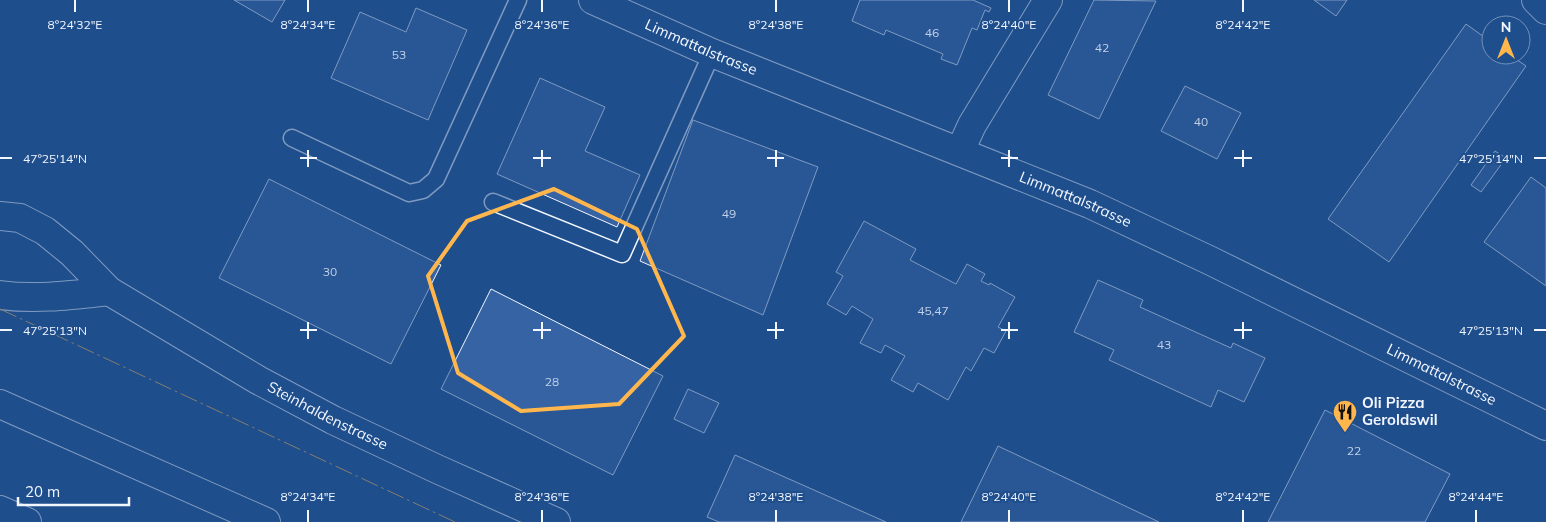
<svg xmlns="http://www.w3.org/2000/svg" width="1546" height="522" font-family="Mulish,sans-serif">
	<rect width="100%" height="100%" fill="#1f4e8c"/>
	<path fill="#3563a3" stroke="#f2f6ff" d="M 234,0 L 285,0 L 272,22 Z
		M 860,0 L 973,0 L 991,8 L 989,12 L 985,10 L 977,30 L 972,28 L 957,65 L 941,59 L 943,54 L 886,30 L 884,35 L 852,21 Z
		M 1094,0 L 1156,1 L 1099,119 L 1048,95 Z
		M 1314,0 L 1347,0 L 1336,16 Z
		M 416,8 L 467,30 L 428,120 L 331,78 L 360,12 L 406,32 Z
		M 1466,24 L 1491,42 L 1491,55 L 1510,55 L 1526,66 L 1389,262 L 1328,219 Z
		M 540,78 L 605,107 L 585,151 L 640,175 L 617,227 L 497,174 Z
		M 1185,86 L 1241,113 L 1217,159 L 1161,131 Z
		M 693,120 L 818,167 L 763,315 L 640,261 Z
		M 1495,151 L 1506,158 L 1481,192 L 1471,185 Z
		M 1531,177 L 1546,188 L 1546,286 L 1484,242 Z
		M 269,179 L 441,265 L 391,364 L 219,278 Z
		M 864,221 L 916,249 L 910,260 L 956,284 L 967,264 L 985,274 L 981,281 L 989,285 L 990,283 L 1015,297 L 998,327 L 1006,331 L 994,353 L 984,348 L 971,371 L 966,367 L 948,400 L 918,383 L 913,392 L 891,380 L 905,356 L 885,345 L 881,353 L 860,343 L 873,319 L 852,306 L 846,315 L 827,304 L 843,276 L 836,272 Z
		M 1098,280 L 1143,300 L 1140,307 L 1231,348 L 1233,343 L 1265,358 L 1244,402 L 1218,390 L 1211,407 L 1109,360 L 1114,350 L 1074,332 Z
		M 491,289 L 663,376 L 613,475 L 441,389 Z
		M 688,389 L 719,403 L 704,433 L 674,419 Z
		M 1325,410 L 1450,474 L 1425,522 L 1268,522 Z
		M 998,446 L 1159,522 L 961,522 Z
		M 735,455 L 886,522 L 719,522 L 707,517 Z"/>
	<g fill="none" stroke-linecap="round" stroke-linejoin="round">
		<defs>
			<path id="lane" d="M 292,138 L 409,193 L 423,190 L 436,179 L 518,0
				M 493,202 L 622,254 L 712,53"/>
			<g id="street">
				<path d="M 1536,0 L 1546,10"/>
				<path d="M 960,151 L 972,125 L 1048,0"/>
				<path id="s1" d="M 0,216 L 20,218 L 45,231 L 72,253 L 109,291 L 258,380 L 333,420 L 437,469 L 556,522"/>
				<path d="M 0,295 C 36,300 73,295 109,291"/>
			</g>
			<g id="secondary">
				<path id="s2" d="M 593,0 L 712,53 L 1090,204 L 1211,261 L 1546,426"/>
			</g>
			<path id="highway" d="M 0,404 L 266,522
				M 0,510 L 27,522"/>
		</defs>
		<use href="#lane" stroke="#f2f6ff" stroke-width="19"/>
		<use href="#street" stroke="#f2f6ff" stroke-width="30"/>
		<use href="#secondary" stroke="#f2f6ff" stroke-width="30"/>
		<use href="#highway" stroke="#f2f6ff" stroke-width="30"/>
		<use href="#lane" stroke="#1f4e8c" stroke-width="16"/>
		<use href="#street" stroke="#1f4e8c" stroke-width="28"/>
		<use href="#secondary" stroke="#1f4e8c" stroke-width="28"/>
		<use href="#highway" stroke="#1f4e8c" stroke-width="28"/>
		<path stroke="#ffb74d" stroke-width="1" stroke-dasharray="18 4 2.5 4" stroke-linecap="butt" d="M 0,309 L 455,522"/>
	</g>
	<path d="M0 0H1546V522H0ZM 554,189 L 637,229 L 684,336 L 619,404 L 521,411 L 458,373 L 428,276 L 467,221 Z" fill="#1f4e8c" fill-opacity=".55" fill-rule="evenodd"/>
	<path fill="none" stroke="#ffb74d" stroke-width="4" stroke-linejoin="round" d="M 554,189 L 637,229 L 684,336 L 619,404 L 521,411 L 458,373 L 428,276 L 467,221 Z"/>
	<path fill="none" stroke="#f2f6ff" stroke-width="2" d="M 75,0 L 75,12M 308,0 L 308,12M 542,0 L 542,12M 776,0 L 776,12M 1009,0 L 1009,12M 1243,0 L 1243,12M 308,150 L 308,167M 542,150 L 542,167M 776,150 L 776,167M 1009,150 L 1009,167M 1243,150 L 1243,167M 0,158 L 12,158M 300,158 L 317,158M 533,158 L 551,158M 767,158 L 784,158M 1001,158 L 1018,158M 1234,158 L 1252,158M 1534,158 L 1546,158M 308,322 L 308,339M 542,322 L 542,339M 776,322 L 776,339M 1009,322 L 1009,339M 1243,322 L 1243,339M 0,330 L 12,330M 300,330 L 317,330M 533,330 L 551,330M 767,330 L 784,330M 1001,330 L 1018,330M 1234,330 L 1252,330M 1534,330 L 1546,330M 308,510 L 308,522M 542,510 L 542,522M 776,510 L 776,522M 1009,510 L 1009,522M 1243,510 L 1243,522M 1476,510 L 1476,522"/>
	<defs>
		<symbol id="restaurant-pin" viewBox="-11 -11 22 30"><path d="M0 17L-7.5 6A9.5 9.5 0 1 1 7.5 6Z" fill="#ffb74d" stroke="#1f4e8c"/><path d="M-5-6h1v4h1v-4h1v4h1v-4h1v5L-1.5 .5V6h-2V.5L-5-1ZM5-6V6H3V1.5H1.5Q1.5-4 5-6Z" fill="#111"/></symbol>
	</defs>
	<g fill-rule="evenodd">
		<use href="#restaurant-pin" x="1331" y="398" width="28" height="38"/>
	</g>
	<g text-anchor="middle" stroke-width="4" stroke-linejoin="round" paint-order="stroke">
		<g font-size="12" fill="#c3d1e8">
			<text x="932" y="37">46</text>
			<text x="1102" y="52">42</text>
			<text x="399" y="59">53</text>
			<text x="1201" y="126">40</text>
			<text x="729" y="218">49</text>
			<text x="330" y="276">30</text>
			<text x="933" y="315">45,47</text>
			<text x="1164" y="349">43</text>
			<text x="552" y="386">28</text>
			<text x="1354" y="455">22</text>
		</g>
		<g font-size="15" fill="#f2f6ff" stroke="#1f4e8c">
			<text dy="5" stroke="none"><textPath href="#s2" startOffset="118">Limmattalstrasse</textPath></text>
			<text dy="5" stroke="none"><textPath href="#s2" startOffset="522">Limmattalstrasse</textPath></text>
			<text dy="5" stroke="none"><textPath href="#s2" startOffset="928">Limmattalstrasse</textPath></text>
			<text dy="5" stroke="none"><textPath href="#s1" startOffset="388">Steinhaldenstrasse</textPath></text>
		</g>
		<g font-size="15" font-weight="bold" fill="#f2f6ff" stroke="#1f4e8c" text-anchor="start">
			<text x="1362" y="408">Oli Pizza<tspan x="1362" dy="17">Geroldswil</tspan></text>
		</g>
	</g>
	<g font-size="12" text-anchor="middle" fill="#f2f6ff" stroke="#1f4e8c" stroke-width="4" stroke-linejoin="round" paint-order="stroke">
		<text x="75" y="29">8°24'32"E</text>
		<text x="308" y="29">8°24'34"E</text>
		<text x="542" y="29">8°24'36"E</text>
		<text x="776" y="29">8°24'38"E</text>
		<text x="1009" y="29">8°24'40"E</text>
		<text x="1243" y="29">8°24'42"E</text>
		<text x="55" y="163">47°25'14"N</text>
		<text x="1491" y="163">47°25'14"N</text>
		<text x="55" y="335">47°25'13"N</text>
		<text x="1491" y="335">47°25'13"N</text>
		<text x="308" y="501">8°24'34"E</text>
		<text x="542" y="501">8°24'36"E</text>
		<text x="776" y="501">8°24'38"E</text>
		<text x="1009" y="501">8°24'40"E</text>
		<text x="1243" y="501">8°24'42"E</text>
		<text x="1476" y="501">8°24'44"E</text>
	</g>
	<g transform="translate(1506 40)"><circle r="24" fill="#1f4e8c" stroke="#7391ba"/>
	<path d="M0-4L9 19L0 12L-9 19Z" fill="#ffb74d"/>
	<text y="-8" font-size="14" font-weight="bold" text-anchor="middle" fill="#f2f6ff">N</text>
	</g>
	<path d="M18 497v8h111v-8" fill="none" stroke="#f2f6ff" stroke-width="2.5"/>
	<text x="25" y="497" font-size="15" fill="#f2f6ff" stroke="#1f4e8c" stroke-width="4" paint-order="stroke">20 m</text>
</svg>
